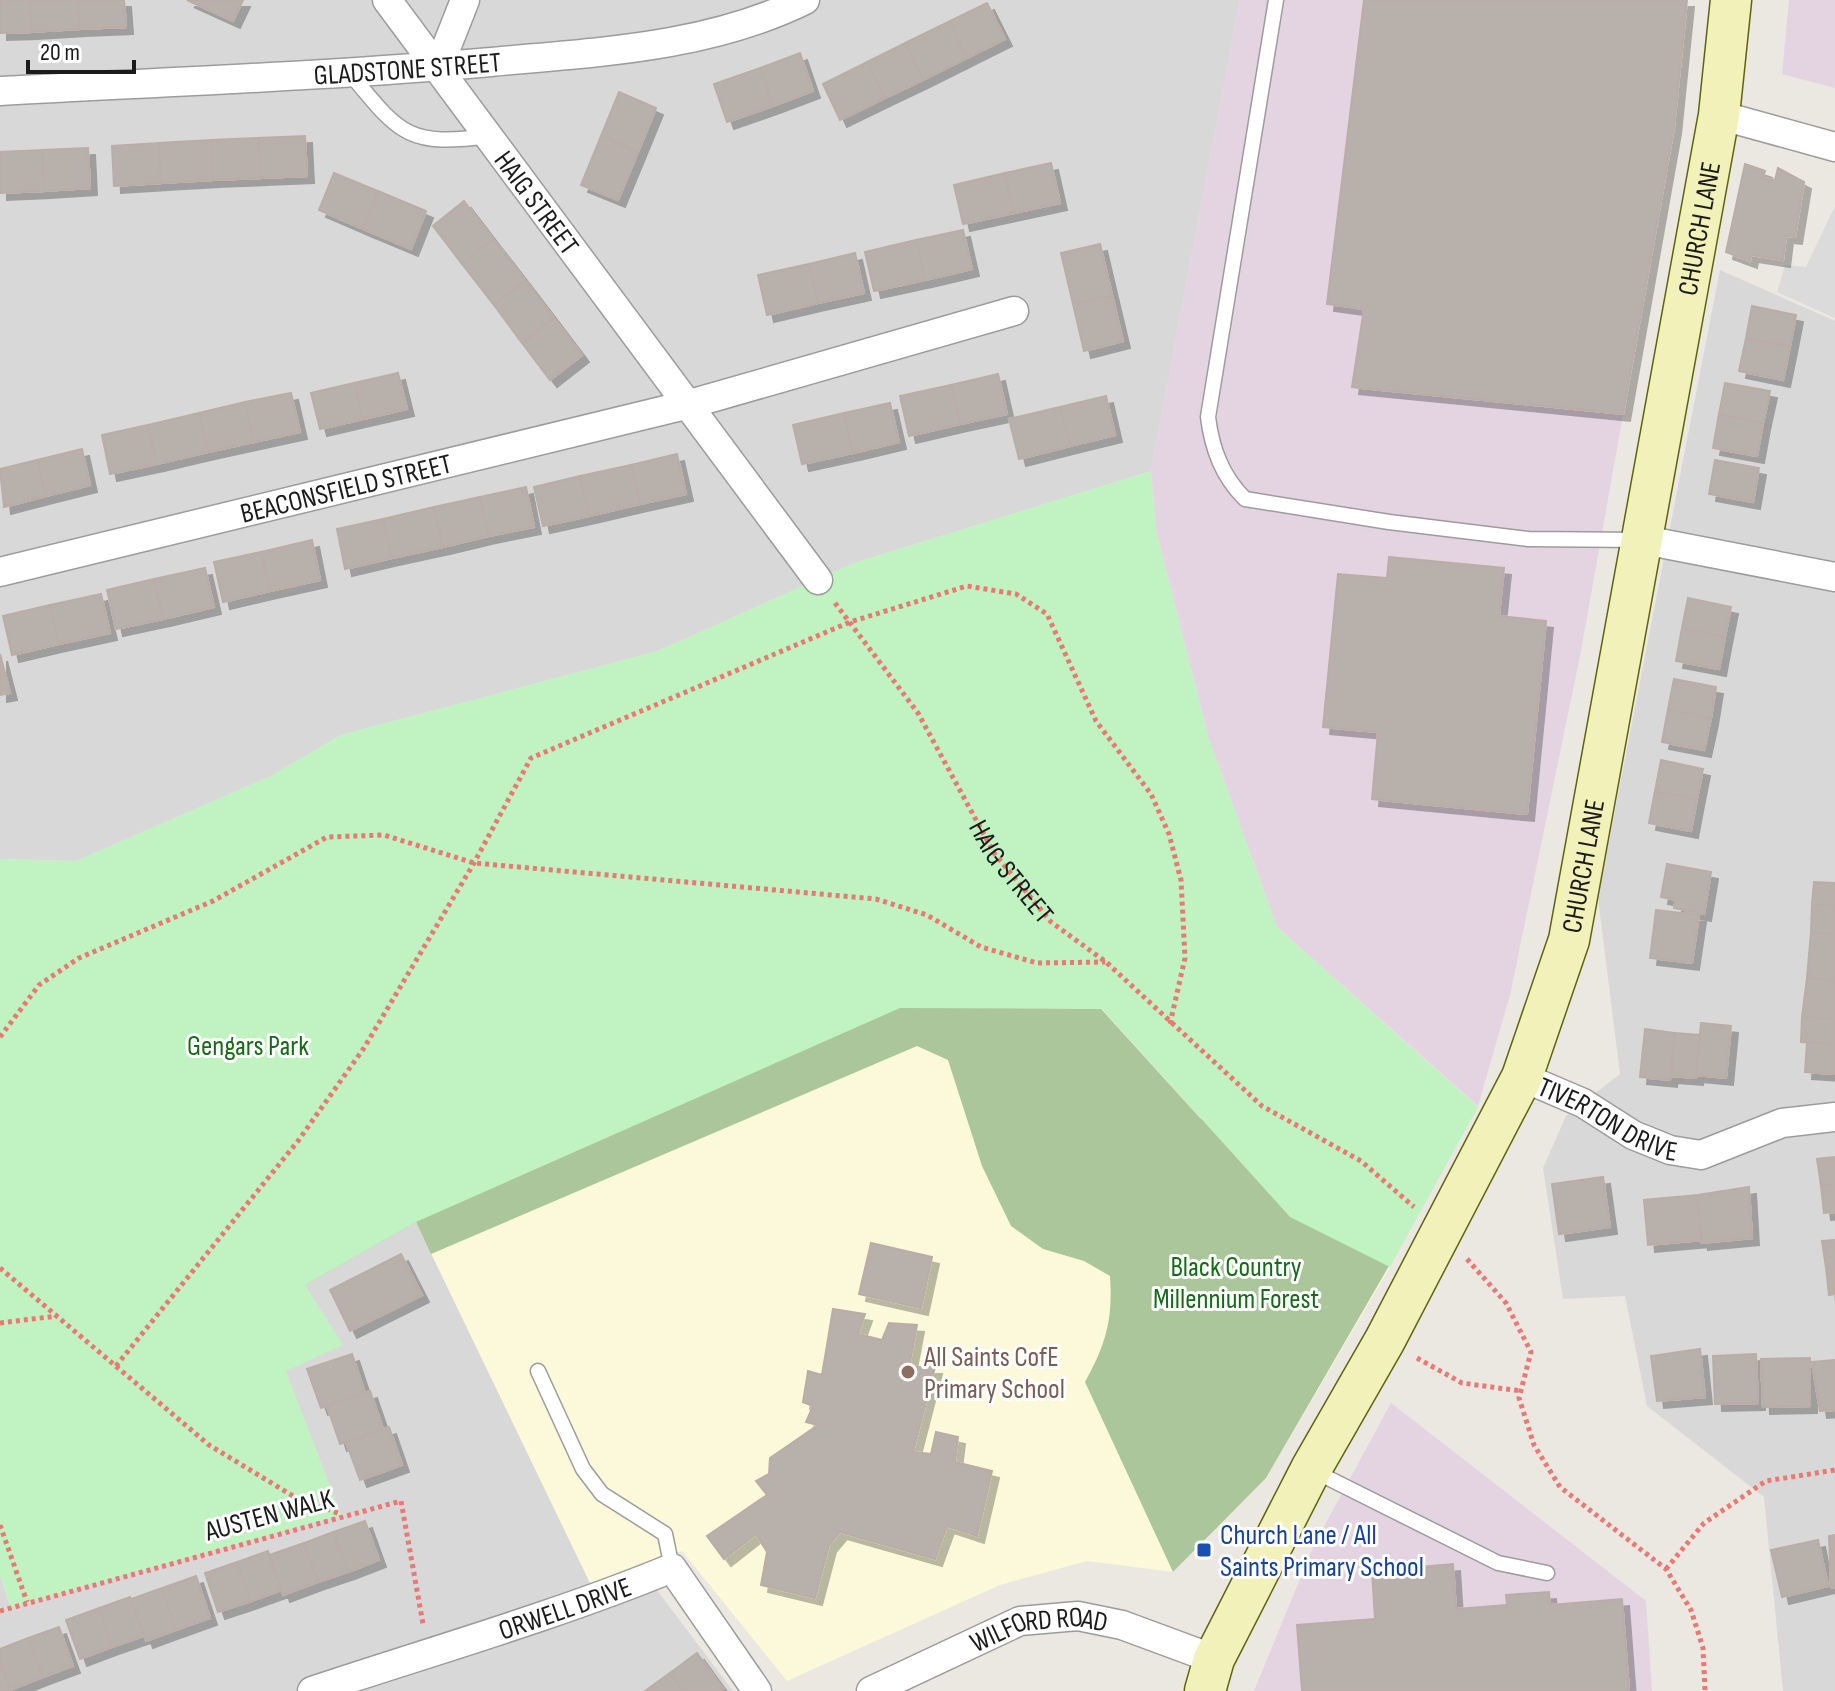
<svg xmlns="http://www.w3.org/2000/svg" width="1835" height="1691" font-family="'Sofia Sans Condensed',sans-serif">
	<defs>
		<filter id="shadow"><feDropShadow dx="7" dy="7" stdDeviation="0" flood-color="#0004"/></filter>
	</defs>
	<rect width="100%" height="100%" fill="#ebe7e1"/>
	<path fill="#d9d8d8" d="M 0,0 L 1240,0 L 1151,471 L 854,563 L 658,651 L 341,735 L 271,776 L 76,861 L 0,859 Z
		M 1720,270 L 1835,321 L 1835,1691 L 1783,1691 L 1764,1497 L 1647,1406 L 1625,1296 L 1563,1299 L 1543,1168 L 1566,1116 L 1620,1074 L 1598,898 Z
		M 416,1222 L 590,1583 L 638,1565 L 733,1691 L 0,1691 L 0,1575 L 10,1606 L 341,1515 L 285,1370 L 305,1285 Z"/>
	<path fill="#e4d4e2" d="M 1240,0 L 1687,0 L 1674,127 L 1581,651 L 1510,995 L 1478,1106 L 1277,927 L 1208,736 L 1156,530 L 1151,471 Z
		M 1789,0 L 1835,0 L 1835,88 L 1782,74 Z
		M 1391,1403 L 1646,1601 L 1652,1691 L 1254,1691 L 1314,1545 Z"/>
	<path fill="#fbf9da" d="M 900,1008 L 1390,1267 L 1266,1478 L 1173,1572 L 1087,1561 L 1000,1585 L 787,1681 L 682,1551 L 590,1583 L 416,1222 Z"/>
	<path fill="#aac69a" d="M 475,998 L 1101,1009 L 1200,1118 L 1407,1235 L 1266,1478 L 1173,1572 L 1085,1382 C 1106,1344 1113,1320 1110,1276 L 1084,1261 L 1043,1249 L 1011,1226 L 982,1166 L 948,1060 L 917,1046 L 431,1254 L 416,1222 L 305,1285 Z"/>
	<path fill="#c1f2c2" d="M 1151,471 L 1156,530 L 1208,736 L 1277,927 L 1478,1107 L 1390,1267 L 1290,1217 L 1102,1009 L 900,1008 L 416,1222 L 305,1285 L 343,1345 L 286,1371 L 341,1515 L 11,1607 L 0,1575 L 0,859 L 76,861 L 271,776 L 341,735 L 658,651 L 854,563 Z"/>
	<path fill="#dbdbdb" d="M 1835,206 L 1835,318 L 1777,292 L 1785,265 L 1806,267 Z"/>
	<path fill="#b8b0ab" stroke="#bbada5" stroke-width="2" filter="url(#shadow)" d="M 0,0 L 30,0 L 31,32 L 0,33 Z
		M 30,0 L 78,0 L 79,29 L 31,32 Z
		M 78,0 L 124,0 L 126,27 L 79,29 Z
		M 187,0 L 243,0 L 233,21 Z
		M 1364,0 L 1687,0 L 1674,127 L 1623,414 L 1352,387 L 1364,309 L 1327,304 Z
		M 987,3 L 1005,39 L 967,58 L 950,21 Z
		M 950,21 L 967,58 L 923,80 L 905,43 Z
		M 905,43 L 923,80 L 885,98 L 867,62 Z
		M 800,53 L 813,91 L 773,106 L 760,68 Z
		M 867,62 L 885,98 L 840,120 L 823,84 Z
		M 760,68 L 773,106 L 727,122 L 714,84 Z
		M 619,92 L 656,108 L 638,152 L 601,136 Z
		M 305,136 L 307,176 L 261,178 L 258,138 Z
		M 601,136 L 638,152 L 618,200 L 581,185 Z
		M 258,138 L 261,178 L 213,180 L 211,140 Z
		M 211,140 L 213,180 L 161,183 L 159,143 Z
		M 159,143 L 161,183 L 114,186 L 112,146 Z
		M 88,148 L 90,188 L 44,191 L 42,150 Z
		M 42,150 L 44,191 L 0,193 L 0,152 Z
		M 1051,163 L 1060,203 L 1014,213 L 1005,173 Z
		M 1745,164 L 1765,171 L 1763,178 L 1775,180 L 1778,168 L 1804,182 L 1795,237 L 1786,236 L 1783,260 L 1751,255 L 1750,261 L 1726,252 Z
		M 334,173 L 378,191 L 363,229 L 319,210 Z
		M 1005,173 L 1014,213 L 963,224 L 954,185 Z
		M 378,191 L 426,211 L 411,249 L 363,229 Z
		M 464,201 L 493,239 L 462,264 L 433,226 Z
		M 963,230 L 972,269 L 925,280 L 916,240 Z
		M 493,239 L 525,280 L 494,305 L 462,264 Z
		M 916,240 L 925,280 L 874,291 L 865,252 Z
		M 1100,244 L 1112,295 L 1073,304 L 1061,253 Z
		M 855,253 L 864,293 L 818,303 L 809,264 Z
		M 809,264 L 818,303 L 767,315 L 758,275 Z
		M 525,280 L 554,318 L 522,343 L 494,305 Z
		M 1112,295 L 1123,341 L 1084,351 L 1073,304 Z
		M 1752,306 L 1796,315 L 1790,346 L 1746,338 Z
		M 554,318 L 582,355 L 550,380 L 522,343 Z
		M 1746,338 L 1790,346 L 1783,380 L 1739,371 Z
		M 398,373 L 407,409 L 363,419 L 354,383 Z
		M 998,374 L 1007,414 L 960,424 L 951,385 Z
		M 354,383 L 363,419 L 320,429 L 311,393 Z
		M 1725,383 L 1770,391 L 1763,423 L 1719,414 Z
		M 951,385 L 960,424 L 909,436 L 900,396 Z
		M 291,393 L 300,432 L 254,442 L 245,402 Z
		M 1106,396 L 1115,435 L 1070,446 L 1060,407 Z
		M 245,402 L 254,442 L 208,452 L 199,413 Z
		M 890,403 L 899,442 L 853,453 L 844,413 Z
		M 1060,407 L 1070,446 L 1019,459 L 1009,419 Z
		M 199,413 L 208,452 L 157,464 L 148,425 Z
		M 844,413 L 853,453 L 802,464 L 793,425 Z
		M 1719,414 L 1763,423 L 1757,456 L 1713,448 Z
		M 148,425 L 157,464 L 110,474 L 102,435 Z
		M 82,449 L 90,485 L 46,496 L 37,460 Z
		M 677,454 L 686,494 L 640,504 L 631,465 Z
		M 37,460 L 46,496 L 4,507 L 0,469 Z
		M 1715,460 L 1759,468 L 1753,502 L 1709,494 Z
		M 631,465 L 640,504 L 589,516 L 580,476 Z
		M 580,476 L 589,516 L 543,526 L 534,487 Z
		M 526,487 L 534,527 L 489,536 L 480,497 Z
		M 480,497 L 489,536 L 443,547 L 434,507 Z
		M 434,507 L 443,547 L 392,558 L 383,519 Z
		M 383,519 L 392,558 L 345,569 L 337,529 Z
		M 312,540 L 320,580 L 270,591 L 261,552 Z
		M 261,552 L 270,591 L 223,602 L 214,562 Z
		M 1389,557 L 1504,568 L 1499,616 L 1546,621 L 1527,814 L 1372,799 L 1378,732 L 1323,727 L 1338,574 L 1387,578 Z
		M 205,568 L 214,607 L 163,619 L 154,579 Z
		M 154,579 L 163,619 L 116,629 L 107,590 Z
		M 101,594 L 110,633 L 59,644 L 50,605 Z
		M 1688,598 L 1731,607 L 1725,637 L 1682,628 Z
		M 50,605 L 59,644 L 12,655 L 3,616 Z
		M 1682,628 L 1725,637 L 1719,669 L 1676,661 Z
		M 0,654 L 10,693 L 0,695 Z
		M 1674,679 L 1716,687 L 1711,718 L 1668,709 Z
		M 1668,709 L 1711,718 L 1704,750 L 1662,742 Z
		M 1661,760 L 1703,769 L 1697,799 L 1655,791 Z
		M 1655,791 L 1697,799 L 1691,831 L 1649,823 Z
		M 1667,864 L 1711,872 L 1704,914 L 1674,908 L 1676,900 L 1661,897 Z
		M 1814,882 L 1835,883 L 1835,906 L 1812,904 Z
		M 1812,904 L 1835,906 L 1835,934 L 1811,932 Z
		M 1656,910 L 1699,915 L 1692,963 L 1650,958 Z
		M 1811,932 L 1835,934 L 1835,980 L 1807,978 Z
		M 1807,978 L 1835,980 L 1835,1019 L 1802,1017 Z
		M 1802,1017 L 1835,1019 L 1835,1044 L 1801,1042 Z
		M 1701,1023 L 1731,1026 L 1726,1078 L 1696,1075 Z
		M 1645,1029 L 1675,1033 L 1670,1080 L 1640,1077 Z
		M 1675,1033 L 1700,1035 L 1696,1078 L 1671,1076 Z
		M 1807,1042 L 1835,1044 L 1835,1074 L 1805,1072 Z
		M 1835,1157 L 1835,1184 L 1821,1186 L 1817,1159 Z
		M 1603,1177 L 1610,1227 L 1559,1234 L 1552,1184 Z
		M 1835,1184 L 1835,1212 L 1824,1213 L 1821,1186 Z
		M 1749,1187 L 1752,1238 L 1701,1243 L 1697,1195 Z
		M 1697,1195 L 1702,1240 L 1648,1245 L 1644,1200 Z
		M 1835,1240 L 1835,1267 L 1826,1268 L 1822,1241 Z
		M 871,1243 L 932,1257 L 921,1308 L 859,1294 Z
		M 401,1254 L 422,1295 L 350,1331 L 330,1290 Z
		M 1835,1267 L 1835,1294 L 1829,1295 L 1826,1268 Z
		M 833,1309 L 865,1314 L 858,1334 L 882,1340 L 889,1323 L 917,1325 L 909,1367 L 935,1367 L 913,1452 L 931,1454 L 936,1432 L 958,1437 L 955,1462 L 992,1471 L 977,1536 L 947,1526 L 935,1559 L 840,1532 L 829,1545 L 815,1598 L 761,1585 L 767,1552 L 756,1534 L 724,1559 L 707,1536 L 767,1495 L 756,1481 L 769,1474 L 770,1458 L 818,1425 L 806,1422 L 813,1406 L 803,1402 L 808,1371 L 822,1375 Z
		M 1700,1349 L 1705,1397 L 1657,1401 L 1651,1356 Z
		M 352,1354 L 365,1393 L 321,1408 L 307,1369 Z
		M 1756,1354 L 1758,1403 L 1715,1404 L 1713,1356 Z
		M 1810,1358 L 1810,1406 L 1763,1407 L 1761,1359 Z
		M 1835,1360 L 1835,1410 L 1820,1411 L 1812,1362 Z
		M 370,1391 L 383,1429 L 340,1444 L 327,1406 Z
		M 389,1427 L 402,1465 L 360,1480 L 346,1442 Z
		M 365,1521 L 379,1560 L 348,1572 L 333,1532 Z
		M 333,1532 L 348,1572 L 318,1582 L 304,1543 Z
		M 1835,1535 L 1835,1588 L 1831,1588 L 1829,1536 Z
		M 1818,1540 L 1828,1586 L 1782,1597 L 1771,1550 Z
		M 304,1543 L 318,1582 L 283,1595 L 269,1555 Z
		M 268,1551 L 282,1590 L 251,1601 L 237,1562 Z
		M 237,1562 L 251,1601 L 218,1612 L 205,1573 Z
		M 1453,1564 L 1456,1609 L 1507,1605 L 1506,1595 L 1549,1592 L 1550,1605 L 1622,1599 L 1629,1691 L 1302,1691 L 1297,1625 L 1375,1619 L 1372,1571 Z
		M 196,1576 L 210,1618 L 176,1630 L 162,1588 Z
		M 162,1588 L 176,1630 L 146,1641 L 131,1599 Z
		M 130,1597 L 144,1636 L 112,1647 L 99,1608 Z
		M 99,1608 L 112,1647 L 80,1659 L 66,1620 Z
		M 59,1627 L 73,1666 L 43,1677 L 28,1638 Z
		M 28,1638 L 43,1677 L 10,1690 L 0,1662 L 0,1649 Z
		M 697,1653 L 723,1689 L 721,1691 L 683,1691 L 670,1673 Z
		M 0,1662 L 10,1690 L 6,1691 L 0,1691 Z
		M 670,1673 L 683,1691 L 645,1691 Z"/>
	<g fill="none" stroke-linecap="round" stroke-linejoin="round">
		<defs>
			<path id="service" d="M 1276,0 L 1208,417 C 1212,449 1222,476 1245,499 L 1389,522 L 1528,539 L 1640,540
				M 348,71 C 400,134 406,147 490,136
				M 538,1371 L 583,1469 L 602,1494 L 665,1534 L 672,1568
				M 1314,1471 L 1498,1563 L 1547,1573"/>
			<g id="minor">
				<path id="s2" d="M 387,0 L 818,580"/>
				<path d="M 439,66 L 465,0"/>
				<path id="s3" d="M 0,91 C 164,82 328,76 491,62 C 598,52 707,48 805,0"/>
				<path d="M 1719,115 L 1835,147"/>
				<path d="M 1644,540 L 1835,577"/>
				<path id="s4" d="M 0,572 L 690,404 L 1014,311"/>
				<path id="s5" d="M 1522,1077 L 1583,1103 L 1633,1135 L 1670,1150 L 1701,1155 L 1782,1123 L 1835,1117"/>
				<path id="s6" d="M 312,1691 C 432,1651 555,1616 672,1568 L 757,1691"/>
				<path id="s7" d="M 871,1691 L 1020,1621 L 1078,1616 L 1122,1625 L 1214,1659"/>
			</g>
			<g id="secondary">
				<path id="s8" d="M 1205,1691 L 1214,1659 L 1311,1469 L 1385,1340 L 1522,1077 L 1569,940 L 1719,115 L 1731,0"/>
			</g>
		</defs>
		<use href="#service" stroke="#9c9c9c" stroke-width="17"/>
		<use href="#minor" stroke="#9c9c9c" stroke-width="31"/>
		<use href="#secondary" stroke="#606310" stroke-width="43"/>
		<g stroke="#ea7873" stroke-width="5" stroke-dasharray="4 4" stroke-linecap="butt">
			<path id="s1" d="M 835,603 L 918,713 L 994,853 L 1051,922 L 1106,962 L 1262,1106 L 1361,1161 L 1414,1207"/>
			<path d="M 0,1037 L 39,985 L 79,958 L 213,901 L 327,837 L 384,835 L 474,863 L 876,899 L 927,915 L 981,947 L 1037,963 L 1105,962"/>
			<path d="M 1467,1259 L 1506,1303 L 1531,1352 L 1519,1398 L 1534,1445 L 1560,1487 L 1666,1569 L 1691,1610 L 1703,1648 L 1705,1691"/>
			<path d="M 0,1268 L 209,1445 L 293,1496 L 340,1514"/>
			<path d="M 0,1323 L 57,1316"/>
			<path d="M 1417,1358 L 1462,1383 L 1521,1391"/>
			<path d="M 116,1366 L 298,1141 L 364,1048 L 474,863 L 531,758 L 850,622 L 967,586 L 1016,594 L 1047,614 L 1096,721 L 1151,794 L 1169,834 L 1181,880 L 1185,958 L 1170,1024"/>
			<path d="M 0,1525 L 27,1602"/>
			<path d="M 1666,1569 L 1704,1523 L 1766,1481 L 1835,1470"/>
			<path d="M 0,1611 L 401,1501 L 423,1624"/>
		</g>
		<use href="#service" stroke="#fff" stroke-width="14"/>
		<use href="#minor" stroke="#fff" stroke-width="28"/>
		<use href="#secondary" stroke="#f1f1b9" stroke-width="40"/>
	</g>
	<circle fill="#8d6e63" stroke="#fff" stroke-width="3" cx="908" cy="1372" r="8"/>
	<rect fill="#1a4fb4" stroke="#fff" stroke-width="3" x="1196" y="1542" width="16" height="16" rx="4"/>
	<g text-anchor="middle" stroke-width="6" stroke-linejoin="round" paint-order="stroke">
		<g font-size="28" fill="#1b1b1b" stroke="#fff">
			<text dy="10" stroke="none"><textPath href="#s3" startOffset="408">GLADSTONE STREET</textPath></text>
			<text dy="10" stroke="none"><textPath href="#s2" startOffset="252">HAIG STREET</textPath></text>
			<text dy="10" stroke="none"><textPath href="#s8" startOffset="1560">CHURCH LANE</textPath></text>
			<text dy="10" stroke="none"><textPath href="#s4" startOffset="356">BEACONSFIELD STREET</textPath></text>
			<text dy="10" stroke="none"><textPath href="#s8" startOffset="912">CHURCH LANE</textPath></text>
			<text dy="10" stroke="none"><textPath href="#s1" startOffset="322">HAIG STREET</textPath></text>
			<text dy="10" stroke="none"><textPath href="#s5" startOffset="96">TIVERTON DRIVE</textPath></text>
			<text transform="translate(269 1514) rotate(-15)" y="10">AUSTEN WALK</text>
			<text dy="10" stroke="none"><textPath href="#s6" startOffset="266">ORWELL DRIVE</textPath></text>
			<text dy="10" stroke="none"><textPath href="#s7" startOffset="182">WILFORD ROAD</textPath></text>
		</g>
		<g font-size="28" fill="#166b18" stroke="#fff">
			<text x="248" y="1055">Gengars Park</text>
			<text x="1236" y="1276">Black Country<tspan x="1236" dy="32">Millennium Forest</tspan></text>
		</g>
		<g font-size="28" fill="#785e54" stroke="#fff" text-anchor="start">
			<text x="924" y="1366">All Saints CofE<tspan x="924" dy="32">Primary School</tspan></text>
		</g>
		<g font-size="28" fill="#164399" stroke="#fff" text-anchor="start">
			<text x="1220" y="1544">Church Lane / All<tspan x="1220" dy="32">Saints Primary School</tspan></text>
		</g>
	</g>
	<path d="M28 60v12h106v-12" fill="none" stroke="#1b1b1b" stroke-width="4"/>
	<text x="40" y="60" font-size="24" fill="#1b1b1b" stroke="#ffffff" stroke-width="6" paint-order="stroke">20 m</text>
</svg>
